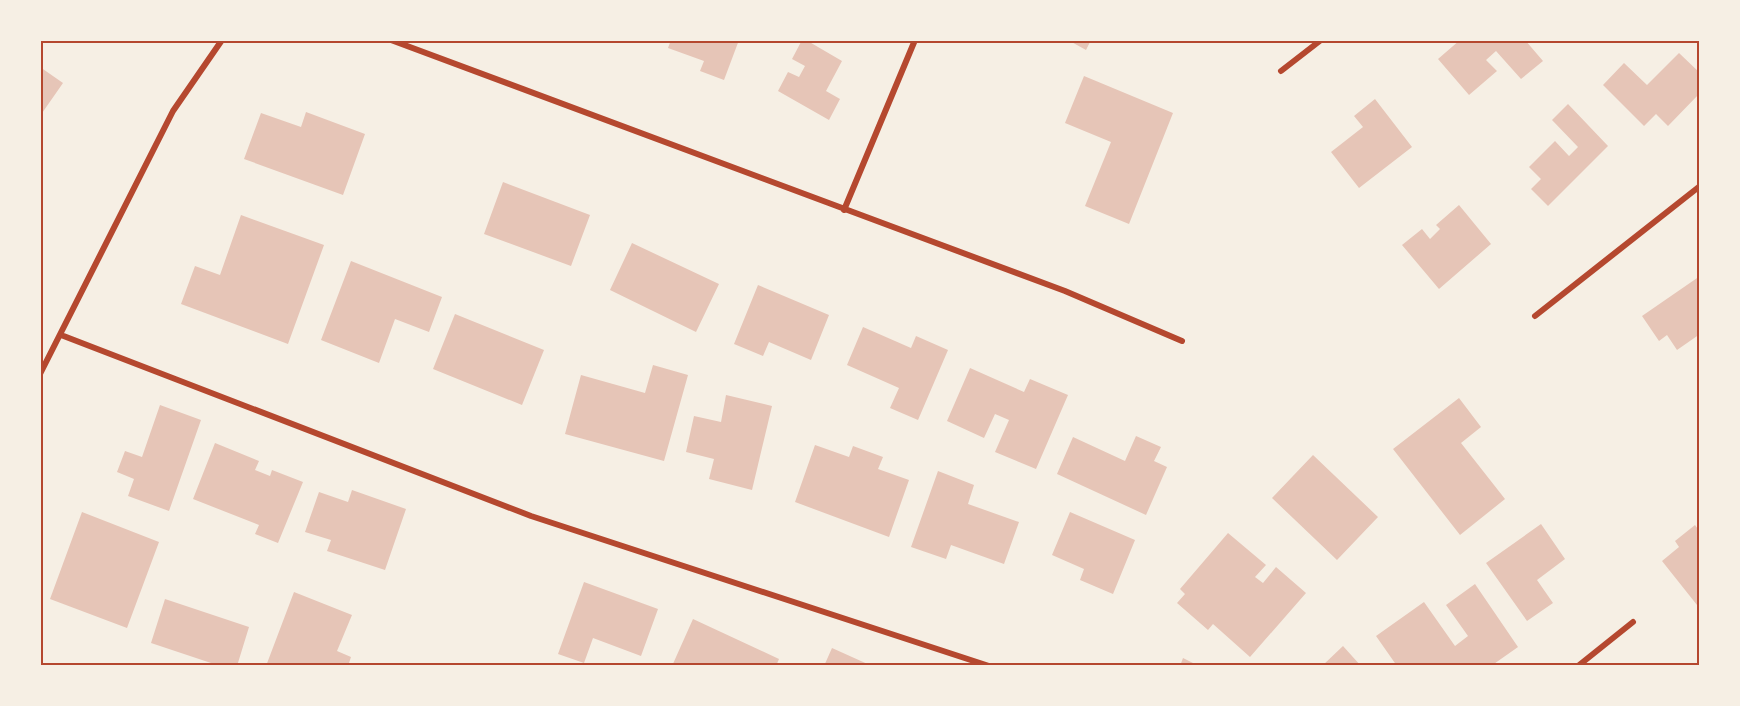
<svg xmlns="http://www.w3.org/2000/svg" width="1740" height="706" font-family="'Crimson Pro',serif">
	<rect width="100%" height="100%" fill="#f6efe4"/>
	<path fill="#e6c5b7" d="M 671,40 L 739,40 L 724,80 L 700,71 L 704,61 L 668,48 Z
		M 802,40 L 806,40 L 842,61 L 826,91 L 840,99 L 829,120 L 778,91 L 788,72 L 799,77 L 805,66 L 792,59 Z
		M 1068,40 L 1091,40 L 1086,50 Z
		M 1460,40 L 1525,40 L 1543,61 L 1521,79 L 1496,51 L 1486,60 L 1497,71 L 1469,95 L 1438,59 Z
		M 1679,53 L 1700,73 L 1700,93 L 1668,126 L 1656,114 L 1644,126 L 1603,85 L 1624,63 L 1647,85 Z
		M 40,67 L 63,83 L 40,116 Z
		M 1084,76 L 1173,113 L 1129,224 L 1085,206 L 1111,142 L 1065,123 Z
		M 1375,99 L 1412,147 L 1359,188 L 1331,152 L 1363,127 L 1354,116 Z
		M 1568,104 L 1608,146 L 1548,206 L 1531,189 L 1541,179 L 1529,167 L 1555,141 L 1569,156 L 1578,147 L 1552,120 Z
		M 306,112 L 365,134 L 343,195 L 244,159 L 261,113 L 301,127 Z
		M 503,182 L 590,215 L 571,266 L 484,234 Z
		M 1459,205 L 1491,244 L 1439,289 L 1402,245 L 1422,229 L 1430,239 L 1440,229 L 1436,225 Z
		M 241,215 L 324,245 L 288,344 L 181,304 L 195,266 L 220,275 Z
		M 632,243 L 719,284 L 696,332 L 610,290 Z
		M 351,261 L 442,297 L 429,332 L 395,319 L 379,363 L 321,340 Z
		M 1700,276 L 1700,321 L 1697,323 L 1700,327 L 1700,334 L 1677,350 L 1667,335 L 1659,341 L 1642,316 Z
		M 758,285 L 829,315 L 811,360 L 769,342 L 763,356 L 734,344 Z
		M 455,314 L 544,350 L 522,405 L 433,369 Z
		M 863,327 L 911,348 L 916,336 L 948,350 L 918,420 L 890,408 L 899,388 L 847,365 Z
		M 653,365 L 688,375 L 664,461 L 565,434 L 581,375 L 645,393 Z
		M 970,368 L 1024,392 L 1030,379 L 1068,395 L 1036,469 L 995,452 L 1009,420 L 995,414 L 984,438 L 947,421 Z
		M 726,395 L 772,406 L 752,490 L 709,479 L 714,459 L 686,452 L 694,416 L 721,422 Z
		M 1459,398 L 1481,427 L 1461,443 L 1505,499 L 1460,535 L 1393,449 Z
		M 160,405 L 201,420 L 169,511 L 128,496 L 134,479 L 117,472 L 125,451 L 142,457 Z
		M 1136,436 L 1161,447 L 1154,461 L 1167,467 L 1146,515 L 1057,474 L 1073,437 L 1125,461 Z
		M 215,443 L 259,461 L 255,470 L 270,476 L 272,470 L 303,482 L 278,543 L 255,534 L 259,525 L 193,499 Z
		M 815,445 L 849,457 L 853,446 L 883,457 L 878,469 L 909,480 L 889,537 L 795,502 Z
		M 1313,455 L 1378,517 L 1337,560 L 1272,498 Z
		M 938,471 L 974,485 L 968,504 L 1019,522 L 1004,564 L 951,545 L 946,559 L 911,547 Z
		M 352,490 L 406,509 L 385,570 L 327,551 L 331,540 L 305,532 L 319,492 L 348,502 Z
		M 82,512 L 159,542 L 127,628 L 50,599 Z
		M 1070,512 L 1135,540 L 1113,594 L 1080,580 L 1084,569 L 1052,555 Z
		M 1541,524 L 1565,559 L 1537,580 L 1553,603 L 1527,621 L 1486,563 Z
		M 1695,525 L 1700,532 L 1700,603 L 1697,605 L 1662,561 L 1679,547 L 1675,541 Z
		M 1228,533 L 1266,565 L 1255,577 L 1263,583 L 1276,567 L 1306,593 L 1250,657 L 1213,624 L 1208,630 L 1177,603 L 1185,594 L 1180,589 Z
		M 584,582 L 658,609 L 641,656 L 593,638 L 584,663 L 558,654 Z
		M 1475,584 L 1518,647 L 1491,666 L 1397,666 L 1376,636 L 1424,602 L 1455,646 L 1468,636 L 1446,605 Z
		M 294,592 L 352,615 L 337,651 L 351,657 L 348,666 L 266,666 Z
		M 165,599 L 249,627 L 237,666 L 220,666 L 151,643 Z
		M 693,619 L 779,659 L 776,666 L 672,666 Z
		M 1343,646 L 1361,666 L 1322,666 Z
		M 832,648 L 872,666 L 824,666 Z
		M 1183,658 L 1199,666 L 1180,666 Z"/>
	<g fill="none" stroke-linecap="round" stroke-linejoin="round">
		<path stroke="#b5482f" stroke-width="6" d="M 391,40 L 1065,291 L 1182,341
			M 1281,71 L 1321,40
			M 844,210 L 915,40
			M 1535,316 L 1700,186
			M 61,335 L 531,516 L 989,666
			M 40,374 L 173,111 L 222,40
			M 1578,666 L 1633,622"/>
	</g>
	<rect width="1740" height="706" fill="none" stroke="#f6efe4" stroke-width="84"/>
	<rect x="42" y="42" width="1656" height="622" fill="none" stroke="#b5482f" stroke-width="2"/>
</svg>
